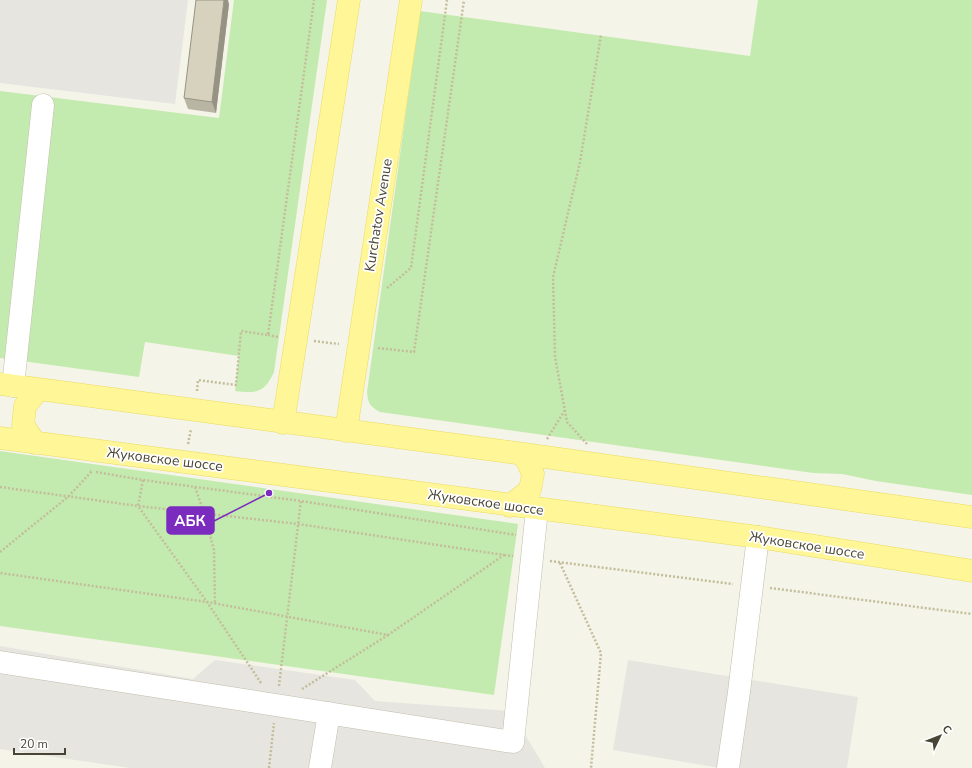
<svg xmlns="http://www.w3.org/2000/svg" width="972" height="768" font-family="'Nunito Sans',sans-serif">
	<rect width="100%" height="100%" fill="#f5f4e8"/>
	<path fill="#c4ebaf" d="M 234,0 L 327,0 L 274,372 C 265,392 257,394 235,391 L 239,356 L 145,342 L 139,377 L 0,358 L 0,91 L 219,118 Z
		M 758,0 L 972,0 L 972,495 L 876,481 L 842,474 L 813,473 L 380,412 C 370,406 368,404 367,392 L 420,11 L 750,56 Z
		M 0,451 L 518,524 L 494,695 L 0,626 Z"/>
	<path fill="#e6e5e0" d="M 0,0 L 188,0 L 175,104 L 0,83 Z
		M 0,646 L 193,679 L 215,660 L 355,680 L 375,701 L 511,711 L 545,768 L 130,768 L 0,749 Z
		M 628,660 L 858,697 L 847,768 L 720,768 L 613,750 Z"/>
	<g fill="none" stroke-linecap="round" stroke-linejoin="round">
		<defs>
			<path id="minor" d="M 13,386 L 43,105
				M 0,662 L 513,742 L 537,509
				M 320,768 L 329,713
				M 728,768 L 739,692 L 758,537"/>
			<path id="major" d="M 0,384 L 524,454 L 972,517
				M 283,423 L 349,0
				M 346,431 L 411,0
				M 0,438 L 758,537 L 972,571
				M 35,443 L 23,425 L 25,406 L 38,390
				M 510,506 L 530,490 L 533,474 L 524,454"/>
		</defs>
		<use href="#minor" stroke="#c1beaa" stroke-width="23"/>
		<use href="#major" stroke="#eadc61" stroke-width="23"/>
		<path stroke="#c3bd9b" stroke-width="2.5" stroke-dasharray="2 2" stroke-linecap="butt" d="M 387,288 L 411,268 L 447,0
			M 268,335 L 278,337
			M 314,341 L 339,344
			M 378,348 L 414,352 L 464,0
			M 197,391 L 198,380 L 236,385 L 241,331 L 268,335 L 314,0
			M 547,439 L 565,410
			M 188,444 L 191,429
			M 587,444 L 567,422 L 555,357 L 553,277 L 580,162 L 601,35
			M 96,472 L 143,480 L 301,501 L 516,535
			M 143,480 L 138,506 L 207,602 L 261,683
			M 0,487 L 138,506 L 298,524 L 504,555 L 388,635 L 207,602 L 0,573
			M 195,487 L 204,513 L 214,550 L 215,603
			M 0,552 L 69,496 L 92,471 L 90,471
			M 504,555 L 513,556
			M 550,561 L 733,584
			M 560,563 L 601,653 L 591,768
			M 770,588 L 972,614
			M 279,686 L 301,500
			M 302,689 L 388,635
			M 269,768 L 274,723"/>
		<use href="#minor" stroke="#fff" stroke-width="22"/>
		<use href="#major" stroke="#fff697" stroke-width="22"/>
	</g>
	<path fill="#b9b5a3" d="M 229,4 L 216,113 L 188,109 L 184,98 Z"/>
	<path fill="#969384" d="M 224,0 L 228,0 L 229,4 L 216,113 L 212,102 Z"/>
	<path fill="#d7d2bd" stroke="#969384" d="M 196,0 L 224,0 L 212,102 L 184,98 Z"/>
	<g text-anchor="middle" stroke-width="3.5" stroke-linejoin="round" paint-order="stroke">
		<g font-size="14" fill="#494536" stroke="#fff">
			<text transform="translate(378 215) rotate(-81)" y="5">Kurchatov Avenue</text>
			<text transform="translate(165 459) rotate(7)" y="5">Жуковское шоссе</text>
			<text transform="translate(486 502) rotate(8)" y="5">Жуковское шоссе</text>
			<text transform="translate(807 545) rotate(9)" y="5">Жуковское шоссе</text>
		</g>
	</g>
	<path fill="none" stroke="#7b2cbf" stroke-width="1.5" d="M269 493L214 521"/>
	<circle fill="#7b2cbf" stroke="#fff" stroke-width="1.5" cx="269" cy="493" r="4"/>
	<rect fill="#7b2cbf" stroke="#7b2cbf" stroke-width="1.5" x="167" y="507" width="47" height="27" rx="4"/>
	<g font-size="15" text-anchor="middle" font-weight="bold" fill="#fff">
		<text x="190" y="526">АБК</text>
	</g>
	<g transform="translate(940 736) rotate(47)" stroke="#ffffff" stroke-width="3" paint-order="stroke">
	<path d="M0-3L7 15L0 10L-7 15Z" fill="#494536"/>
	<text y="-6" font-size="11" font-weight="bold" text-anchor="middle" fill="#494536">С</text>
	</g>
	<path d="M14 748v6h51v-6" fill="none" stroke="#494536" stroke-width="2"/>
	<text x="20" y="748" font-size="12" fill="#494536" stroke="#ffffff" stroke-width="3" paint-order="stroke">20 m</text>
</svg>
